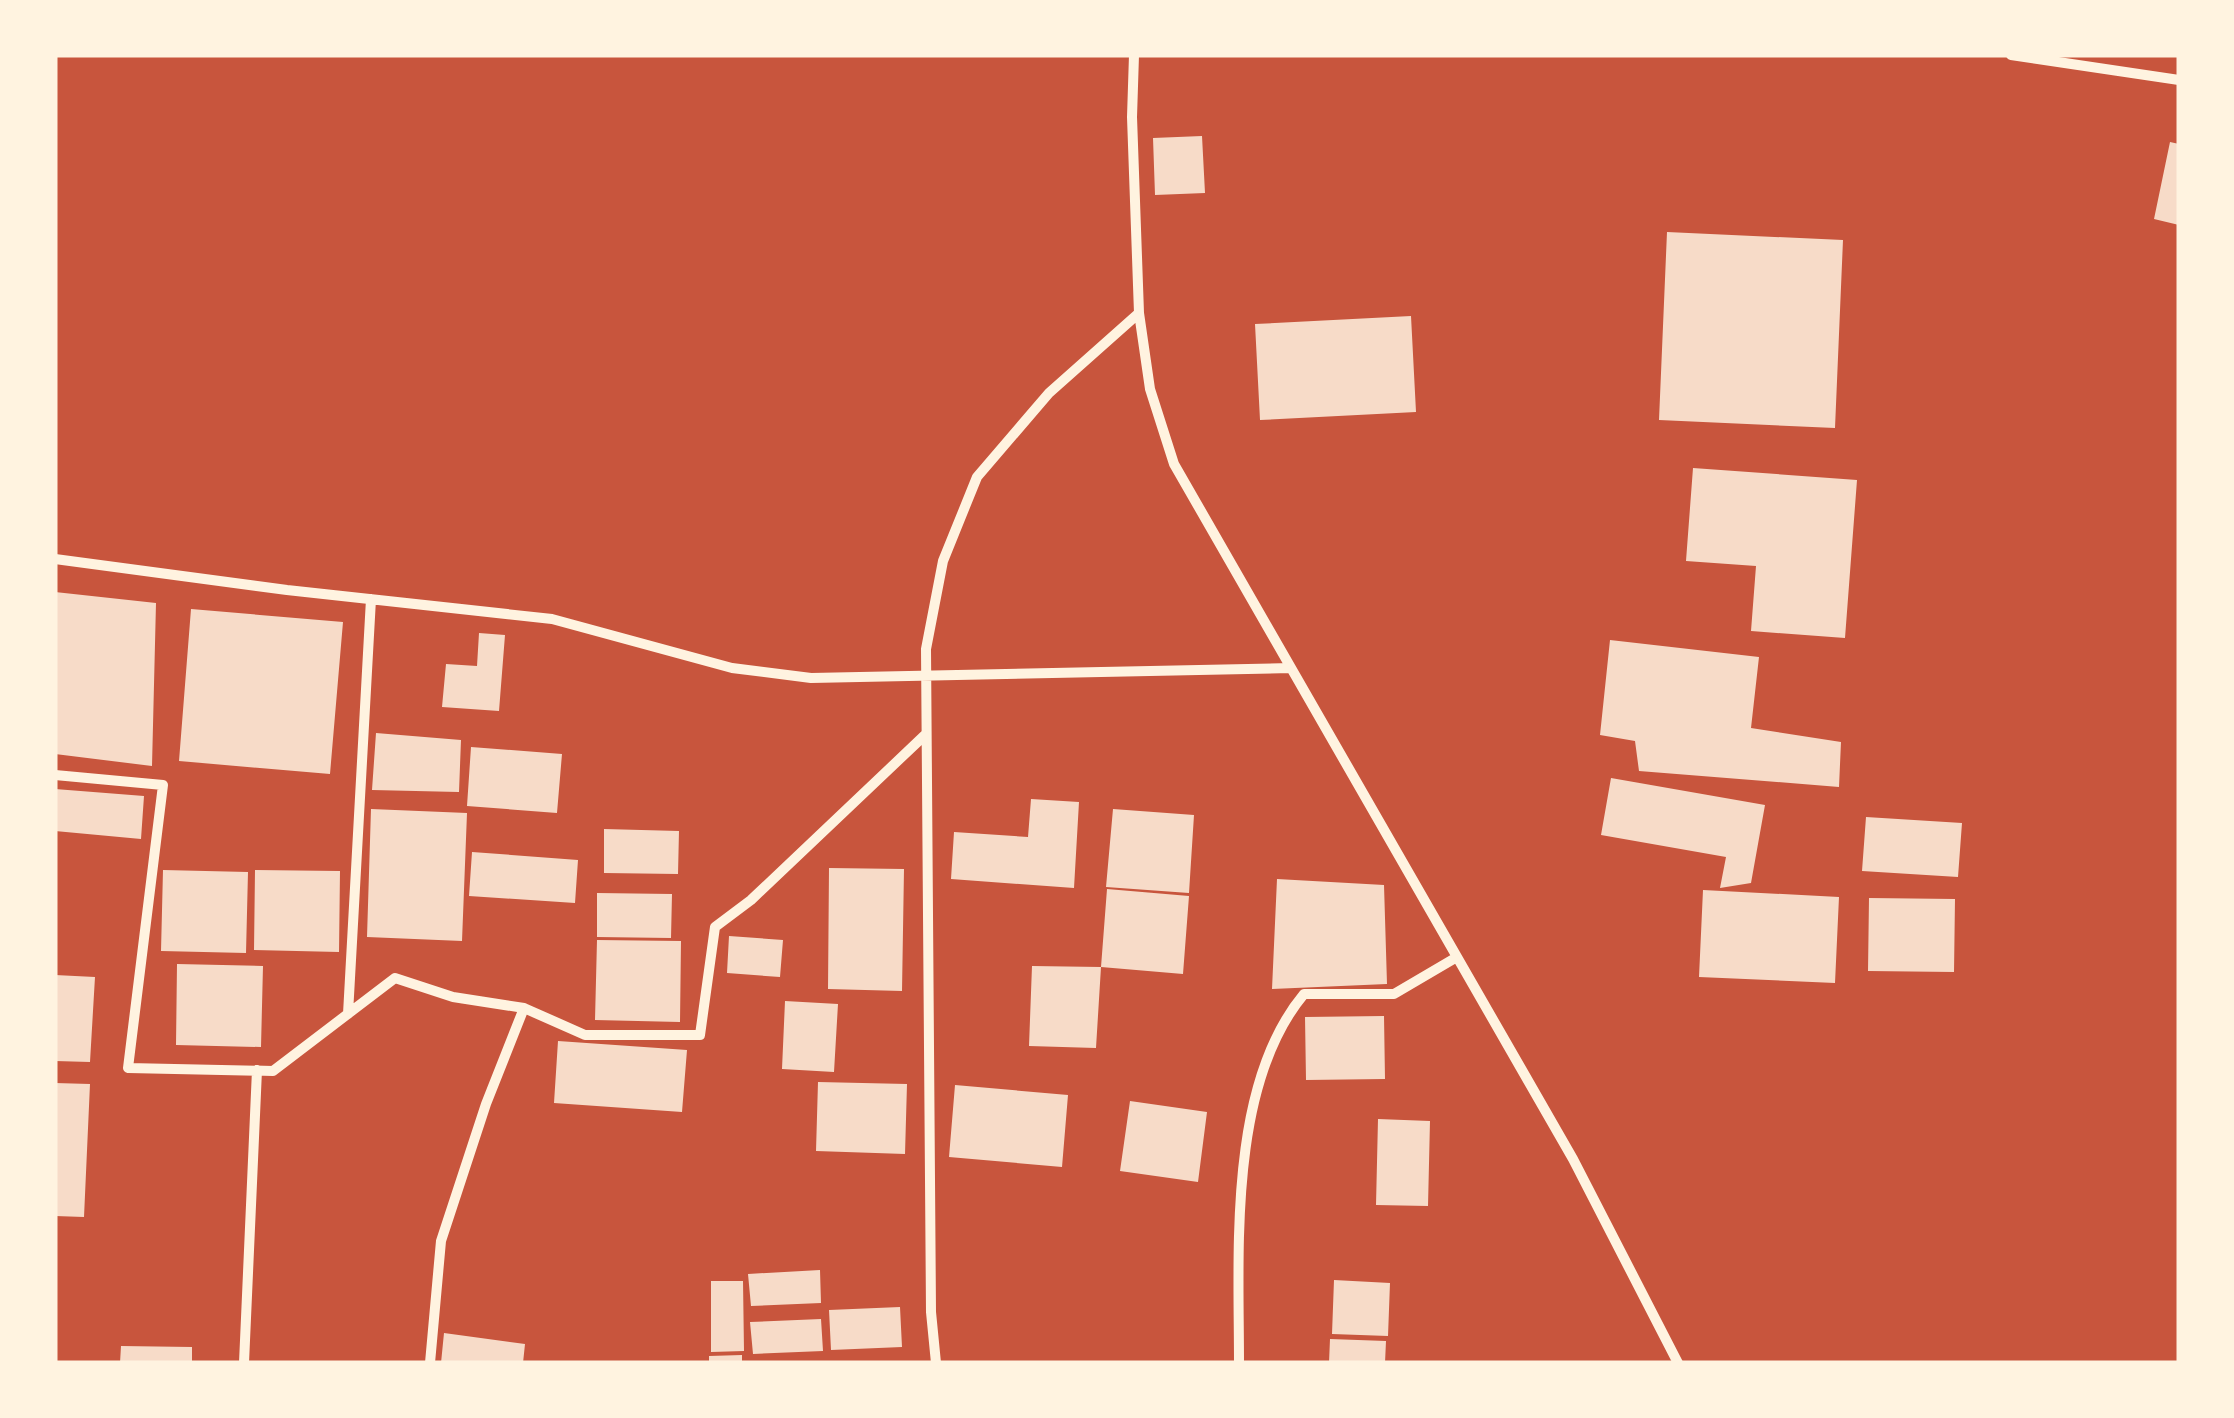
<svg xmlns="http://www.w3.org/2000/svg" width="2234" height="1418" font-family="Inter,sans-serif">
	<rect width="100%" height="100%" fill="#c8553d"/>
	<path fill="#f7dbc8" d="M 1202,136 L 1205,193 L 1155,195 L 1153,138 Z
		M 2170,142 L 2179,144 L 2179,225 L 2154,219 Z
		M 1667,232 L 1843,240 L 1835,428 L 1659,420 Z
		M 1411,316 L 1416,412 L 1260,420 L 1255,324 Z
		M 1693,468 L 1857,480 L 1845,638 L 1751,631 L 1756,566 L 1686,561 Z
		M 55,592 L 156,603 L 152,766 L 55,754 Z
		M 191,609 L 343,622 L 330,774 L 179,761 Z
		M 479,633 L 505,635 L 499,711 L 442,707 L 446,664 L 477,666 Z
		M 1610,640 L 1759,657 L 1751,728 L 1841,742 L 1839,787 L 1639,771 L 1635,741 L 1600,735 Z
		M 376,733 L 461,740 L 459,792 L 372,790 Z
		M 471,747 L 562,754 L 557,813 L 467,806 Z
		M 1611,778 L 1765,805 L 1751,883 L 1720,888 L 1726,857 L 1601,835 Z
		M 55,789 L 144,796 L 141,839 L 55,831 Z
		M 1031,799 L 1079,802 L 1074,888 L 951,879 L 954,832 L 1028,837 Z
		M 371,809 L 467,813 L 462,941 L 367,937 Z
		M 1113,809 L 1194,815 L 1189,893 L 1106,887 Z
		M 1866,817 L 1962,823 L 1958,877 L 1862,871 Z
		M 604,829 L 679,831 L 678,874 L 604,873 Z
		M 472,852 L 578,860 L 575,903 L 469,896 Z
		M 829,868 L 904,869 L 902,991 L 828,989 Z
		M 163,870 L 248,872 L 246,953 L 161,951 Z
		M 255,870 L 340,871 L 339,952 L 254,950 Z
		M 1277,879 L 1384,885 L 1387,984 L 1272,989 Z
		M 1107,889 L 1189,896 L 1183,974 L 1101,967 Z
		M 1703,890 L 1839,897 L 1835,983 L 1699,977 Z
		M 597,893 L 672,894 L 671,938 L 597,937 Z
		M 1869,898 L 1955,899 L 1954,972 L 1868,971 Z
		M 729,936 L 783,940 L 780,977 L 727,973 Z
		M 597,940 L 681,941 L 680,1022 L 595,1020 Z
		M 177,964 L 263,966 L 261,1047 L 176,1045 Z
		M 1032,966 L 1101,967 L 1096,1048 L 1029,1046 Z
		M 55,975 L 95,977 L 90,1062 L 55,1061 Z
		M 785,1001 L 838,1004 L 834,1072 L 782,1069 Z
		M 1384,1016 L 1385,1079 L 1306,1080 L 1305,1017 Z
		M 558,1041 L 687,1050 L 682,1112 L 554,1103 Z
		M 818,1082 L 907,1084 L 905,1154 L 816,1151 Z
		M 55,1083 L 90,1084 L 84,1217 L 55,1216 Z
		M 955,1085 L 1068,1095 L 1062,1167 L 949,1157 Z
		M 1130,1101 L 1207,1112 L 1198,1182 L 1120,1171 Z
		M 1378,1119 L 1430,1121 L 1428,1206 L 1376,1205 Z
		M 820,1270 L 821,1303 L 751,1306 L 748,1274 Z
		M 1334,1280 L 1390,1283 L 1388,1336 L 1332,1334 Z
		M 711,1281 L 743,1281 L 744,1351 L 711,1352 Z
		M 900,1307 L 902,1347 L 831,1350 L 829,1310 Z
		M 821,1319 L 823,1351 L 753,1354 L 750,1322 Z
		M 444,1333 L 525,1344 L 523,1363 L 441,1363 Z
		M 1330,1339 L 1386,1341 L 1385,1363 L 1329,1363 Z
		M 121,1346 L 192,1347 L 192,1363 L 120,1363 Z
		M 742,1355 L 742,1363 L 709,1363 L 709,1356 Z"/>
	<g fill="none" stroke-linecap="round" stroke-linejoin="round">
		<path stroke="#fff3e0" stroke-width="10" d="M 1134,55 L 1132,117 L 1139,313 L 1150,389 L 1174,464 L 1573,1159 L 1678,1363
			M 2011,55 L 2179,80
			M 55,559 L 287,590 L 552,619 L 732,668 L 811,678 L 1291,668
			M 55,775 L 163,785 L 128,1068 L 273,1071 L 395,978 L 453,997 L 524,1008 L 585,1035 L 700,1035 L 715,927 L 751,900 L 926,734
			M 348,1014 L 371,599
			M 244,1363 L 257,1070
			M 430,1363 L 441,1241 L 486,1104 L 524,1008
			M 936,1363 L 931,1312 L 926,649 L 943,561 L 977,477 L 1049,393 L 1139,313
			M 1239,1363 C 1239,1249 1228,1085 1304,994 L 1394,994 L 1457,957"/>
	</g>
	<rect width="2234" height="1418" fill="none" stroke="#fff3e0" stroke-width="115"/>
</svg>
